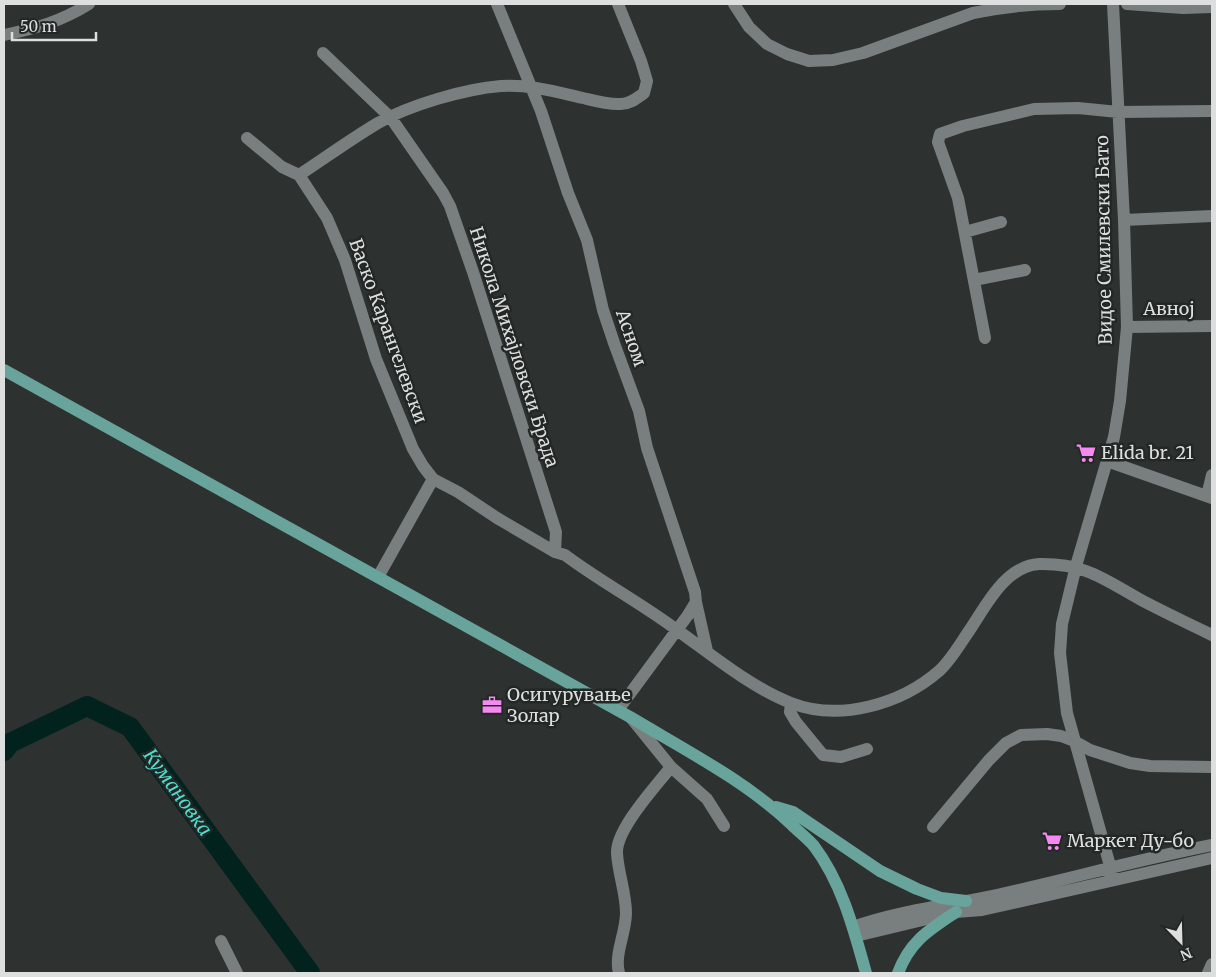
<svg xmlns="http://www.w3.org/2000/svg" width="1216" height="977" font-family="Merriweather,serif">
	<rect width="100%" height="100%" fill="#2d3231"/>
	<g fill="none" stroke-linecap="round" stroke-linejoin="round">
		<path stroke="#02221e" stroke-width="20" d="M 4,751 L 10,743 L 87,706 L 130,727 L 310,973"/>
		<path stroke="#797f7e" stroke-width="12" d="M 497,4 L 541,111 L 568,193 L 587,240 L 603,310 L 614,343 L 639,411 L 647,448 L 695,592 L 696,602 L 707,651
			M 734,4 L 749,27 L 767,44 L 787,54 L 809,61 L 833,60 L 863,53 L 973,13 C 1002,7 1031,4 1060,4
			M 1113,4 L 1124,220 L 1127,327 L 1120,401 L 1114,437 L 1076,566 L 1062,624 L 1060,653 L 1067,713 L 1114,880
			M 1127,4 L 1183,8 L 1212,7
			M 4,35 C 37,28 60,22 89,4
			M 323,53 L 391,118 L 443,193 L 450,206 L 473,272 L 556,532 L 555,552 L 565,555 C 601,582 641,603 677,630 C 712,655 752,688 791,703 C 840,722 901,704 939,671 C 951,660 960,644 969,631 C 986,606 1005,566 1039,564 C 1086,563 1105,580 1143,601 C 1166,613 1189,624 1212,635
			M 247,138 L 282,167 L 299,175 C 325,158 351,139 378,123 C 410,105 464,89 501,86 C 529,84 557,92 583,98 C 595,101 609,105 621,104 C 630,104 637,98 644,93 L 647,81 L 641,61 L 618,4
			M 299,175 L 327,218 L 345,260 L 376,359 L 413,449 L 423,466 L 433,479 L 458,492 L 497,518 L 555,552
			M 1124,220 L 1212,216
			M 965,232 L 1001,222
			M 974,280 L 1025,270
			M 1127,327 L 1212,326
			M 985,338 L 958,198 L 938,142 L 940,134 L 963,126 L 1034,109 L 1078,108 L 1118,112 L 1212,111
			M 1107,461 L 1212,498
			M 1207,496 L 1212,475
			M 378,577 L 433,479
			M 791,703 L 790,712 L 796,722 L 823,755 L 841,757 L 867,749
			M 618,710 L 688,615 L 696,602
			M 632,719 L 671,767 L 707,799 L 724,826
			M 933,827 L 989,760 L 1006,743 L 1021,735 L 1047,734 L 1061,736 L 1074,741 L 1090,750 L 1130,763 L 1150,766 L 1212,767
			M 853,927 C 901,910 952,905 1001,894 C 1072,878 1141,859 1212,845
			M 856,936 L 956,912 L 982,910 L 1212,858
			M 221,941 L 237,973
			M 619,973 C 614,954 626,933 626,913 C 626,893 618,873 617,853 C 616,829 656,786 671,767
			M 1208,973 L 1212,964"/>
		<path stroke="#68a49b" stroke-width="12" d="M 4,370 L 630,717 C 685,750 746,781 792,825 C 799,832 808,839 814,846 C 842,883 854,930 866,973
			M 776,807 L 793,812 L 880,871 L 917,889 L 941,898 L 966,901
			M 898,973 C 910,941 929,930 956,912"/>
	</g>
	<defs>
		<symbol id="supermarket-bare" viewBox="-9 -9 18 18"><path d="M-6-5.5h2.5l.6 2H6L4.5 2H-2.5L-4.4-4H-6ZM-1.5 3.2a1.3 1.3 0 1 0 .1 0ZM3 3.2a1.3 1.3 0 1 0 .1 0Z" fill="#f589ef" stroke="#232827" stroke-width="2.5" paint-order="stroke"/></symbol>
		<symbol id="office-bare" viewBox="-9 -9 18 18"><path d="M-6-3h4V-5.5h4V-3h4V5H-6ZM-1-4.5V-3h2v-1.5ZM-6 0V1H6V0Z" fill="#f589ef" stroke="#232827" stroke-width="2.5" paint-order="stroke"/></symbol>
	</defs>
	<g fill-rule="evenodd">
		<use href="#supermarket-bare" x="1072" y="439" width="28" height="28"/>
		<use href="#office-bare" x="478" y="691" width="28" height="28"/>
		<use href="#supermarket-bare" x="1038" y="827" width="28" height="28"/>
	</g>
	<g text-anchor="middle" stroke-width="5" stroke-linejoin="round" paint-order="stroke">
		<g font-size="18" fill="#dcdfde" stroke="#232827">
			<text transform="translate(1104 240) rotate(-91)" y="6">Видое Смилевски Бато</text>
			<text x="1169" y="315">Авној</text>
			<text transform="translate(388 331) rotate(70)" y="6">Васко Карангелевски</text>
			<text transform="translate(631 338) rotate(71)" y="6">Асном</text>
			<text transform="translate(514 347) rotate(72)" y="6">Никола Михајловски Брада</text>
		</g>
		<g font-size="18" fill="#dcdfde" stroke="#232827" text-anchor="start">
			<text x="1101" y="459">Elida br. 21</text>
			<text x="507" y="701">Осигурување<tspan x="507" dy="21">Золар</tspan></text>
			<text x="1067" y="847">Маркет Ду-бо</text>
		</g>
		<g font-size="19" font-style="italic" fill="#4ddecd" stroke="#232827">
			<text transform="translate(178 792) rotate(54)" y="7">Кумановка</text>
		</g>
	</g>
	<rect width="1216" height="977" fill="none" stroke="#dcdfde" stroke-width="10"/>
	<g transform="translate(1181 942) rotate(157)" stroke="#232827" stroke-width="4" paint-order="stroke">
	<path d="M0-4L9 19L0 12L-9 19Z" fill="#dcdfde"/>
	<text y="-8" font-size="14" font-weight="bold" text-anchor="middle" fill="#dcdfde">N</text>
	</g>
	<path d="M12 32v8h84v-8" fill="none" stroke="#dcdfde" stroke-width="2.5"/>
	<text x="20" y="32" font-size="15" fill="#dcdfde" stroke="#232827" stroke-width="4" paint-order="stroke">50 m</text>
</svg>
